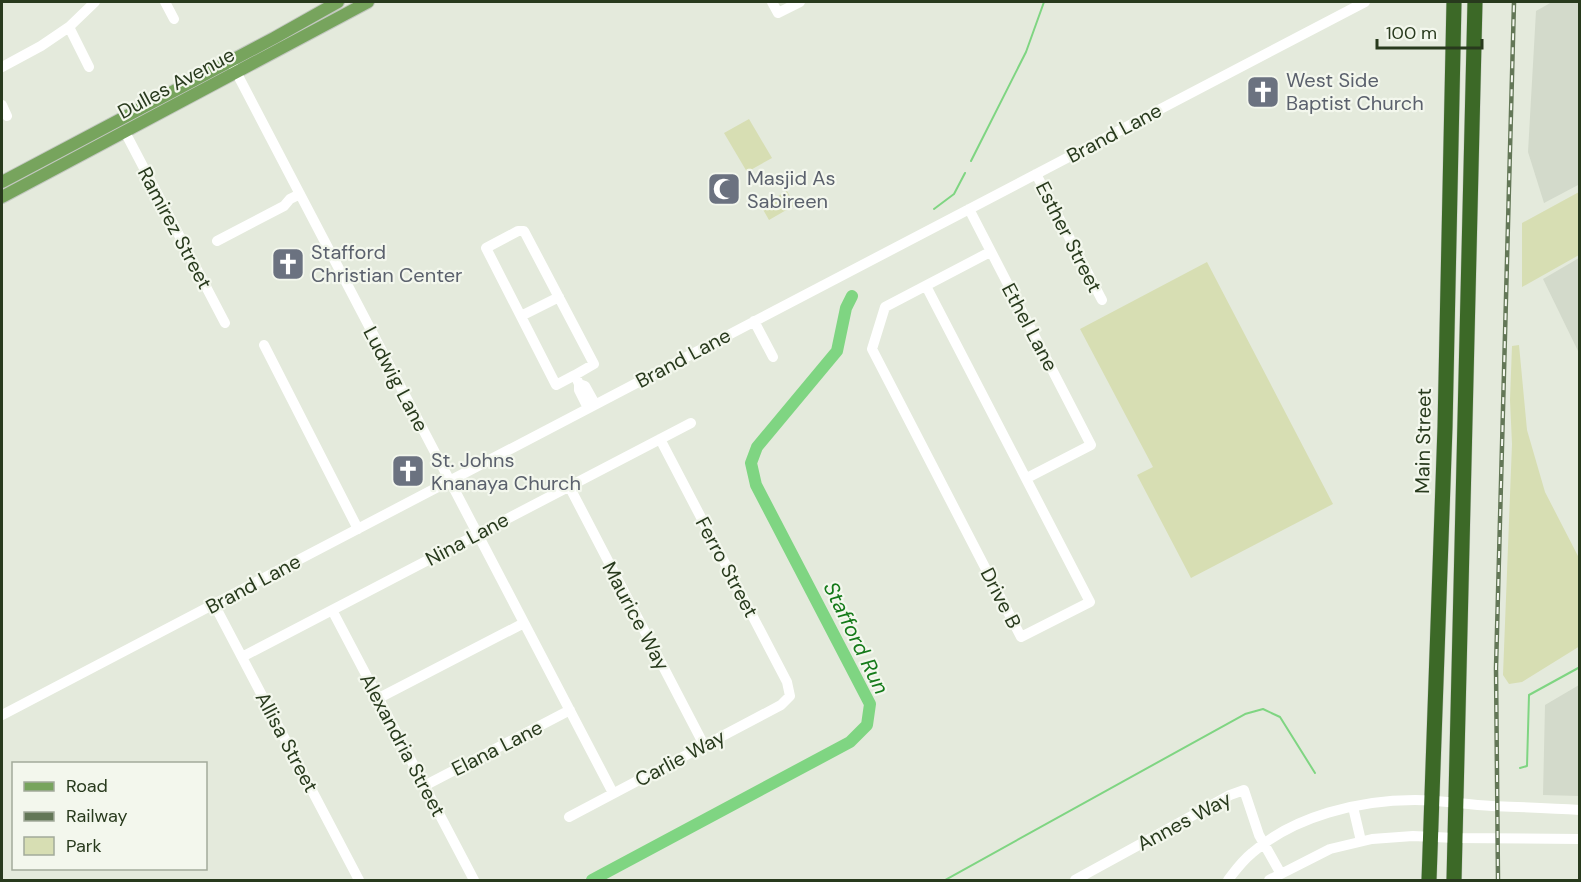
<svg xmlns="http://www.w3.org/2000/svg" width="1581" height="882" font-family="'DM Sans',sans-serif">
	<rect width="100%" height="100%" fill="#e4eadc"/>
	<path fill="#d3dacb" d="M 1552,2 L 1579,2 L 1580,184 L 1544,203 L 1528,152 L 1536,11 Z
		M 1579,258 L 1579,353 L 1543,279 Z
		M 1579,685 L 1579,796 L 1543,795 L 1545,705 Z"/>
	<path fill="#d7deb3" d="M 749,119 L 772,158 L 747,172 L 724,133 Z
		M 787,191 L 795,205 L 769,220 L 761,206 Z
		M 1579,192 L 1579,255 L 1522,287 L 1522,223 Z
		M 1207,262 L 1333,504 L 1191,578 L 1137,475 L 1153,467 L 1080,329 Z
		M 1519,345 L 1527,430 L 1545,492 L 1579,558 L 1580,646 L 1522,682 L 1509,684 L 1503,675 L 1512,444 L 1510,400 L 1512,346 Z"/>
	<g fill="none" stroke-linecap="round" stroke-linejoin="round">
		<path stroke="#7fd582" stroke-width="2" d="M 971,161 L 1026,52 L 1044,2
			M 934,209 L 954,194 L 965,173
			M 1520,768 L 1527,766 L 1529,695 L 1580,667
			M 945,880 L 1245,714 L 1263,709 L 1280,717 L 1315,773"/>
		<path stroke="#7fd582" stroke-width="12" d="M 592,880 L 850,742 L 867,725 L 870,704 L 756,485 L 751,463 L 757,447 L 837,351 L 846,308 L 852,296"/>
		<defs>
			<path id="major" d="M 2,182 L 274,38 L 338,2
				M 2,197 L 368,2"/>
			<path id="highway" d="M 1429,880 L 1445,427 L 1454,2
				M 1454,880 L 1475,2"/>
		</defs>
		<use href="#major" stroke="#c3c8c0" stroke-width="14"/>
		<use href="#highway" stroke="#c3c8c0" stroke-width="16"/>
		<path stroke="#fff" stroke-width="10" d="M 165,2 L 174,19
			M 772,2 L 778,13 L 800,2
			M 69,27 L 89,67
			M 233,66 L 613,793
			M 2,67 L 41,46 L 69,27 L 95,2
			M 2,105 L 7,116
			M 125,132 L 225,323
			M 1036,174 L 1102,300
			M 969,209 L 1091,445 L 1027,478
			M 217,241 L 284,206 L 290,199 L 300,194
			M 926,286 L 1090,602 L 1021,637 L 872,349 L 885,307 L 990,252
			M 521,316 L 559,297
			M 754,321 L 773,357
			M 264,345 L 358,529
			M 575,375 L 556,385 L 486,248 L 518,231 L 524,231 L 594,364 L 575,375 L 579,384
			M 588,408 L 579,390 L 579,384 L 585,386 L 595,404
			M 569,486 L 704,745
			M 214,604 L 359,880
			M 332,610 L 474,880
			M 242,657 L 691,423
			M 379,698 L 524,623
			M 2,715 L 1365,2
			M 424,786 L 570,710
			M 1353,807 L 1361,841
			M 569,817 L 781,705 L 790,696 L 787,682 L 660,439
			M 1075,880 L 1230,795 L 1244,790 L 1259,835 L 1281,874
			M 1228,880 C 1235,871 1242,861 1252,853 C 1294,816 1359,800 1415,800 C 1441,800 1466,805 1492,806 C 1521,807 1550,808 1580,810
			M 1269,880 L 1330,849 L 1372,839 L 1413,836 L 1455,838 L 1580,839"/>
		<use href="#major" stroke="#77a45d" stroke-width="12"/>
		<use href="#highway" stroke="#3c6927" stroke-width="15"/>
		<defs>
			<path id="rail" d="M 1498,880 L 1496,668 L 1514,2"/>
		</defs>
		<use href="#rail" stroke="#637757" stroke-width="4.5"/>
		<use href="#rail" stroke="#f3f7ed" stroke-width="2" stroke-dasharray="7" stroke-linecap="butt"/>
	</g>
	<defs>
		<symbol id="church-square" viewBox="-11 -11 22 22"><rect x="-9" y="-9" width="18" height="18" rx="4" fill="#6b7280" stroke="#f3f7ed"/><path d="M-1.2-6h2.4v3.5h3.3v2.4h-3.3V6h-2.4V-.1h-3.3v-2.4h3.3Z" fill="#fff"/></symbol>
		<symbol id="mosque-square" viewBox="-11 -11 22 22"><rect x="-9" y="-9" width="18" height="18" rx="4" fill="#6b7280" stroke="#f3f7ed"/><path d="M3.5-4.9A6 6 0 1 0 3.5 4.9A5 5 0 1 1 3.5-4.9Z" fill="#fff"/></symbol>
	</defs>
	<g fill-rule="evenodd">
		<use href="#church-square" x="1244" y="73" width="38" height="38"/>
		<use href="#mosque-square" x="705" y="170" width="38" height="38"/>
		<use href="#church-square" x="269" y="245" width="38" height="38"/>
		<use href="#church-square" x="389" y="452" width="38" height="38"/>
	</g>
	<g text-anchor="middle" stroke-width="4.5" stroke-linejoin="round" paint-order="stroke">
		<g font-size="20" fill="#5b616d" stroke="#f3f7ed" text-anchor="start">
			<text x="1286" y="87">West Side<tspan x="1286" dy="23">Baptist Church</tspan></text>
			<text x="747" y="185">Masjid As<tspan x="747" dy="23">Sabireen</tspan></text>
			<text x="311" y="259">Stafford<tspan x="311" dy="23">Christian Center</tspan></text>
			<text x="431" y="467">St. Johns<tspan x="431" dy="23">Knanaya Church</tspan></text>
		</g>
		<g font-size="20" fill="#283a1d" stroke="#f3f7ed">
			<text transform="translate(176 83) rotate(-28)" y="7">Dulles Avenue</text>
			<text transform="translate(1114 133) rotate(-28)" y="7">Brand Lane</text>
			<text transform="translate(175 228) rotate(62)" y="7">Ramirez Street</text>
			<text transform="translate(1069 237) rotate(63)" y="7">Esther Street</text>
			<text transform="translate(1030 327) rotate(62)" y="7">Ethel Lane</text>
			<text transform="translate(683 358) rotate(-28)" y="7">Brand Lane</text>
			<text transform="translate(396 379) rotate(62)" y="7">Ludwig Lane</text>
			<text transform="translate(1423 441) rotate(-89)" y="7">Main Street</text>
			<text transform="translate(467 539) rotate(-28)" y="7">Nina Lane</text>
			<text transform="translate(727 567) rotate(62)" y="7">Ferro Street</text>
			<text transform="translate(253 584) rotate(-28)" y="7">Brand Lane</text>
			<text transform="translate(1001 598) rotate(63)" y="7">Drive B</text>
			<text transform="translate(636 616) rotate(62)" y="7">Maurice Way</text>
			<text transform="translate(287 742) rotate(62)" y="7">Allisa Street</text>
			<text transform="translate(403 745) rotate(62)" y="7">Alexandria Street</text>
			<text transform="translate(497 748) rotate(-27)" y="7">Elana Lane</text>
			<text transform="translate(680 758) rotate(-28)" y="7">Carlie Way</text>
			<text transform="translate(1184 821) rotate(-28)" y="7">Annes Way</text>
		</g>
		<g font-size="21" font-style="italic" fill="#147a19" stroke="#f3f7ed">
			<text transform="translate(856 638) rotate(64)" y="7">Stafford Run</text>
		</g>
	</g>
	<rect width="1581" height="882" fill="none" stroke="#283a1d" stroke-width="6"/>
	<rect x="12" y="762" width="195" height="108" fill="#f3f7ed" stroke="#a2ab9a" stroke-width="1.5"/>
	<rect x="24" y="782" width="30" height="9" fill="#77a45d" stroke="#a2ab9a" stroke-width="1.5"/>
	<text x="66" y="792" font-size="18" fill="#283a1d">Road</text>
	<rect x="24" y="812" width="30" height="9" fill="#637757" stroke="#a2ab9a" stroke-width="1.5"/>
	<text x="66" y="822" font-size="18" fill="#283a1d">Railway</text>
	<rect x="24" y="837" width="30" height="18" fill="#d7deb3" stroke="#a2ab9a" stroke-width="1.5"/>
	<text x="66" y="852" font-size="18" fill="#283a1d">Park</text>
	<path d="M1377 39v9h105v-9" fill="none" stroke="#283a1d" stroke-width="3"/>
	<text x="1386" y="39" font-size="18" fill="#283a1d" stroke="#f3f7ed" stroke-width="4.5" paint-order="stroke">100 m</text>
</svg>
